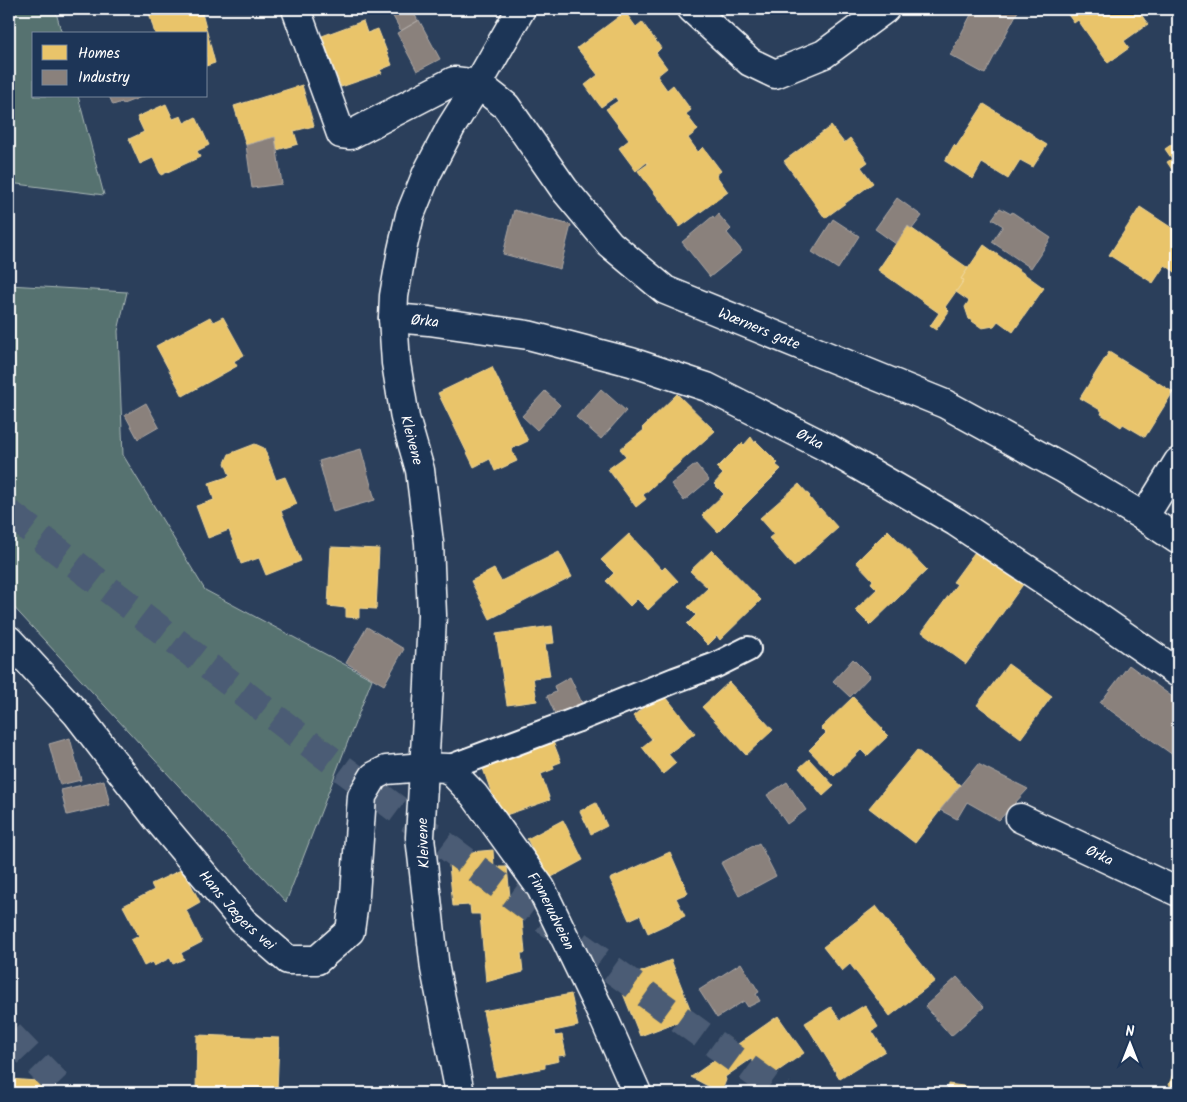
<svg xmlns="http://www.w3.org/2000/svg" width="1187" height="1102" font-family="Kalam,sans-serif">
	<rect width="100%" height="100%" fill="#2b3f5b"/>
	<filter id="ink" filterUnits="userSpaceOnUse"><feTurbulence type="fractalNoise" baseFrequency=".02" numOctaves="2"/><feDisplacementMap in="SourceGraphic" scale="10" xChannelSelector="R" yChannelSelector="G"/><feConvolveMatrix kernelMatrix="1 2 1 2 8 2 1 2 1" color-interpolation-filters="sRGB"/></filter>
	<g filter="url(#ink)">
		<path fill="#56726f" stroke="#aab8b7" d="M 9,9 L 55,9 L 62,34 L 34,34 L 34,96 L 78,96 L 104,195 L 9,183 Z
			M 9,285 L 127,292 L 118,331 L 123,455 L 205,590 L 372,679 L 286,902 L 9,602 Z"/>
		<path fill="#e9c46a" stroke="#f0d697" d="M 148,9 L 201,9 L 215,63 L 206,66 L 206,34 L 155,34 Z
			M 1064,9 L 1137,9 L 1148,24 L 1124,41 L 1129,48 L 1108,63 L 1078,20 L 1074,23 Z
			M 625,12 L 636,27 L 642,22 L 661,48 L 656,53 L 667,68 L 657,76 L 667,90 L 673,85 L 691,110 L 686,114 L 698,130 L 688,138 L 698,152 L 703,147 L 721,171 L 716,175 L 728,192 L 680,227 L 638,171 L 648,164 L 647,162 L 636,171 L 619,148 L 629,140 L 606,109 L 618,101 L 615,97 L 601,107 L 585,85 L 598,75 L 577,48 Z
			M 363,21 L 367,33 L 378,29 L 392,65 L 380,70 L 382,73 L 341,87 L 322,36 Z
			M 302,85 L 314,126 L 294,131 L 298,144 L 277,150 L 275,137 L 246,145 L 234,106 Z
			M 166,104 L 173,119 L 181,116 L 184,123 L 196,117 L 209,145 L 197,151 L 200,157 L 161,175 L 153,158 L 140,164 L 129,139 L 144,132 L 137,117 Z
			M 984,104 L 1035,136 L 1034,137 L 1047,145 L 1033,167 L 1020,160 L 1008,179 L 982,163 L 973,179 L 945,161 L 954,145 L 956,147 Z
			M 831,126 L 844,143 L 850,138 L 868,162 L 861,167 L 873,183 L 825,218 L 784,161 Z
			M 1178,140 L 1178,172 L 1175,174 L 1167,162 L 1172,159 L 1165,149 Z
			M 1140,207 L 1178,232 L 1178,274 L 1165,265 L 1153,283 L 1109,255 Z
			M 908,226 L 968,268 L 961,279 L 964,280 L 945,307 L 949,311 L 936,330 L 930,326 L 939,313 L 878,270 Z
			M 984,245 L 1044,288 L 1013,332 L 998,321 L 994,326 L 982,328 L 969,319 L 965,307 L 969,301 L 956,292 L 964,280 L 961,279 Z
			M 210,317 L 213,322 L 223,317 L 244,355 L 234,361 L 237,366 L 183,396 L 156,346 Z
			M 1109,352 L 1173,392 L 1145,437 L 1123,424 L 1121,427 L 1101,414 L 1102,411 L 1080,398 Z
			M 492,367 L 528,441 L 511,449 L 517,461 L 495,471 L 490,459 L 474,467 L 438,393 Z
			M 677,394 L 715,431 L 643,495 L 646,499 L 636,507 L 608,469 L 626,456 L 620,449 L 644,430 L 642,428 Z
			M 751,437 L 755,443 L 756,441 L 778,463 L 776,465 L 781,469 L 718,532 L 702,515 L 724,494 L 714,484 L 723,474 L 717,468 L 742,443 L 744,445 Z
			M 255,444 L 264,448 L 276,480 L 285,477 L 297,504 L 281,511 L 301,561 L 266,575 L 259,558 L 241,564 L 229,530 L 208,538 L 196,506 L 214,500 L 209,483 L 230,476 L 225,463 L 229,454 Z
			M 799,484 L 810,496 L 809,497 L 819,509 L 820,508 L 838,528 L 794,567 L 769,538 L 774,534 L 760,518 Z
			M 888,530 L 927,570 L 870,625 L 855,610 L 877,589 L 871,583 L 873,580 L 856,562 Z
			M 629,534 L 662,570 L 665,567 L 678,581 L 648,610 L 637,599 L 630,606 L 606,581 L 614,573 L 601,560 Z
			M 331,547 L 379,549 L 376,609 L 359,608 L 359,618 L 346,617 L 346,608 L 328,606 Z
			M 977,549 L 1024,583 L 966,664 L 922,632 L 957,584 L 953,582 Z
			M 712,550 L 761,600 L 720,640 L 717,636 L 708,645 L 687,624 L 696,615 L 688,607 L 708,588 L 690,571 Z
			M 559,552 L 572,577 L 490,619 L 471,581 L 494,569 L 501,581 Z
			M 552,626 L 554,643 L 545,644 L 550,676 L 533,678 L 537,701 L 507,705 L 496,634 Z
			M 1008,664 L 1052,696 L 1021,738 L 977,705 Z
			M 729,682 L 773,730 L 746,755 L 702,707 Z
			M 662,692 L 695,733 L 668,754 L 676,763 L 663,774 L 642,747 L 652,739 L 633,716 Z
			M 853,697 L 883,729 L 882,730 L 888,736 L 867,756 L 861,750 L 834,776 L 809,750 L 826,733 L 821,728 Z
			M 552,739 L 561,762 L 553,765 L 554,769 L 541,774 L 550,800 L 500,817 L 481,763 Z
			M 917,750 L 960,785 L 915,843 L 869,808 Z
			M 809,759 L 834,786 L 823,796 L 799,768 Z
			M 596,803 L 607,826 L 591,834 L 580,811 Z
			M 563,820 L 583,860 L 548,879 L 527,839 Z
			M 493,850 L 494,867 L 507,867 L 510,897 L 520,896 L 525,953 L 521,953 L 523,972 L 486,982 L 480,914 L 471,914 L 470,905 L 453,906 L 448,854 Z
			M 670,852 L 688,893 L 676,898 L 685,916 L 648,933 L 640,915 L 629,920 L 610,879 Z
			M 183,869 L 200,902 L 186,910 L 202,942 L 181,953 L 184,959 L 173,964 L 170,958 L 154,966 L 152,962 L 144,966 L 131,940 L 139,936 L 123,906 L 154,890 L 151,884 Z
			M 876,906 L 935,981 L 890,1016 L 850,964 L 842,971 L 823,947 Z
			M 671,960 L 693,1016 L 640,1036 L 618,981 Z
			M 571,994 L 578,1026 L 554,1031 L 555,1036 L 562,1035 L 566,1055 L 558,1056 L 559,1061 L 545,1064 L 545,1068 L 496,1077 L 483,1011 Z
			M 865,1005 L 878,1027 L 872,1031 L 885,1051 L 840,1079 L 805,1023 L 831,1007 L 840,1020 Z
			M 778,1016 L 804,1053 L 765,1080 L 751,1059 L 725,1077 L 726,1080 L 721,1093 L 691,1077 Z
			M 197,1035 L 279,1038 L 277,1092 L 196,1090 Z
			M 1178,1059 L 1178,1089 L 1169,1085 Z
			M 9,1079 L 37,1081 L 42,1087 L 42,1093 L 9,1093 Z
			M 948,1084 L 1015,1093 L 947,1093 Z"/>
		<path fill="#8a817c" stroke="#ada7a3" d="M 389,9 L 412,9 L 418,21 L 401,31 Z
			M 974,9 L 1019,9 L 985,74 L 950,55 Z
			M 419,20 L 440,59 L 417,71 L 397,33 Z
			M 109,96 L 144,96 L 123,104 L 122,102 L 113,105 Z
			M 275,137 L 282,184 L 252,188 L 246,145 Z
			M 897,198 L 922,216 L 912,229 L 908,226 L 896,244 L 875,229 Z
			M 1000,208 L 1011,214 L 1012,212 L 1051,238 L 1031,268 L 992,242 L 1003,226 L 992,219 Z
			M 514,210 L 571,225 L 560,269 L 503,254 Z
			M 718,214 L 731,229 L 727,233 L 742,251 L 710,277 L 682,242 L 713,216 L 714,218 Z
			M 833,219 L 859,236 L 838,269 L 812,252 Z
			M 601,389 L 626,411 L 601,439 L 576,417 Z
			M 545,391 L 560,405 L 537,430 L 522,416 Z
			M 146,403 L 159,427 L 138,439 L 125,415 Z
			M 361,449 L 375,500 L 333,512 L 319,461 Z
			M 696,464 L 709,480 L 684,501 L 671,484 Z
			M 367,627 L 404,649 L 384,685 L 346,663 Z
			M 853,659 L 870,676 L 850,697 L 833,681 Z
			M 1129,665 L 1178,701 L 1178,746 L 1173,755 L 1100,703 Z
			M 570,677 L 582,703 L 556,716 L 547,696 L 556,692 L 554,686 Z
			M 70,738 L 81,780 L 60,785 L 49,744 Z
			M 978,764 L 1028,789 L 999,820 L 967,802 L 957,819 L 940,810 Z
			M 104,780 L 110,805 L 67,815 L 61,790 Z
			M 787,782 L 806,810 L 787,824 L 767,795 Z
			M 759,843 L 776,876 L 739,896 L 721,863 Z
			M 741,963 L 759,992 L 756,994 L 760,1001 L 748,1007 L 744,1001 L 717,1018 L 699,990 Z
			M 957,977 L 984,1007 L 951,1036 L 925,1006 Z"/>
		<g fill="none" stroke-linecap="round" stroke-linejoin="round">
			<path stroke="#4b5c74" stroke-width="28" stroke-dasharray="28 14" stroke-linecap="butt" d="M 9,513 L 303,739 L 580,946 L 782,1093
				M 9,1034 L 66,1093"/>
			<defs>
				<path id="service" d="M 448,768 L 576,720 L 675,680 L 716,665 L 748,649"/>
				<g id="minor">
					<path d="M 296,9 L 341,134 L 350,135 L 454,81 L 478,84"/>
					<path d="M 692,9 L 750,62 L 775,74 L 824,54 L 885,9"/>
					<path id="s1" d="M 478,84 L 506,106 L 564,189 L 610,244 L 665,290 L 812,350 L 945,404 L 1064,469 L 1144,517 L 1178,540"/>
					<path id="s2" d="M 393,318 L 429,321 L 528,335 L 631,362 L 707,387 L 828,448 L 956,522 L 1060,591 L 1178,673"/>
					<path d="M 1144,517 L 1178,462"/>
					<path id="s3" d="M 9,640 L 77,714 L 159,821 L 243,921 L 288,960 L 317,960 L 350,931 L 355,895 L 362,796 L 374,776 L 386,770 L 424,767 L 448,768 L 474,795 L 541,888 L 605,1021 L 637,1093"/>
					<path id="s4" d="M 1020,818 L 1178,892"/>
					<path d="M 460,1093 L 435,969 L 420,837 L 429,684 L 432,615 L 429,543 L 420,470 L 405,418 L 396,363 L 393,318 L 394,296 L 402,250 L 410,215 L 427,173 L 451,127 L 478,84 L 521,9"/>
				</g>
			</defs>
			<use href="#service" stroke="#fff" stroke-width="28"/>
			<use href="#minor" stroke="#fff" stroke-width="31"/>
			<use href="#service" stroke="#1d3557" stroke-width="24"/>
			<use href="#minor" stroke="#1d3557" stroke-width="28"/>
		</g>
	</g>
	<g text-anchor="middle" stroke-width="5" stroke-linejoin="round" paint-order="stroke">
		<g font-size="15" fill="#fff" stroke="#1d3557">
			<text dy="5" stroke="none"><textPath href="#s2" startOffset="32">Ørka</textPath></text>
			<text dy="5" stroke="none"><textPath href="#s1" startOffset="382">Wærners gate</textPath></text>
			<text dy="5" stroke="none"><textPath href="#s2" startOffset="438">Ørka</textPath></text>
			<text transform="translate(412 440) rotate(75)" y="5">Kleivene</text>
			<text transform="translate(423 843) rotate(-92)" y="5">Kleivene</text>
			<text dy="5" stroke="none"><textPath href="#s4" startOffset="88">Ørka</textPath></text>
			<text dy="5" stroke="none"><textPath href="#s3" startOffset="354">Hans Jægers vei</textPath></text>
			<text dy="5" stroke="none"><textPath href="#s3" startOffset="910">Finnerudveien</textPath></text>
		</g>
	</g>
	<rect width="1187" height="1102" fill="none" stroke="#1d3557" stroke-width="30"/>
	<rect x="15" y="15" width="1157" height="1072" fill="none" stroke="#fff" stroke-width="2" filter="url(#ink)"/>
	<rect x="32" y="32" width="175" height="65" fill="#1d3557" stroke="#77869a"/>
	<rect x="42" y="45" width="25" height="15" fill="#e9c46a" stroke="#77869a"/>
	<text x="78" y="58" font-size="15" fill="#ffffff">Homes</text>
	<rect x="42" y="70" width="25" height="15" fill="#8a817c" stroke="#77869a"/>
	<text x="78" y="82" font-size="15" fill="#ffffff">Industry</text>
	<g transform="translate(1130 1044)" stroke="#1d3557" stroke-width="4" paint-order="stroke">
	<path d="M0-4L9 19L0 12L-9 19Z" fill="#ffffff"/>
	<text y="-8" font-size="14" font-weight="bold" text-anchor="middle" fill="#ffffff">N</text>
	</g>
</svg>
